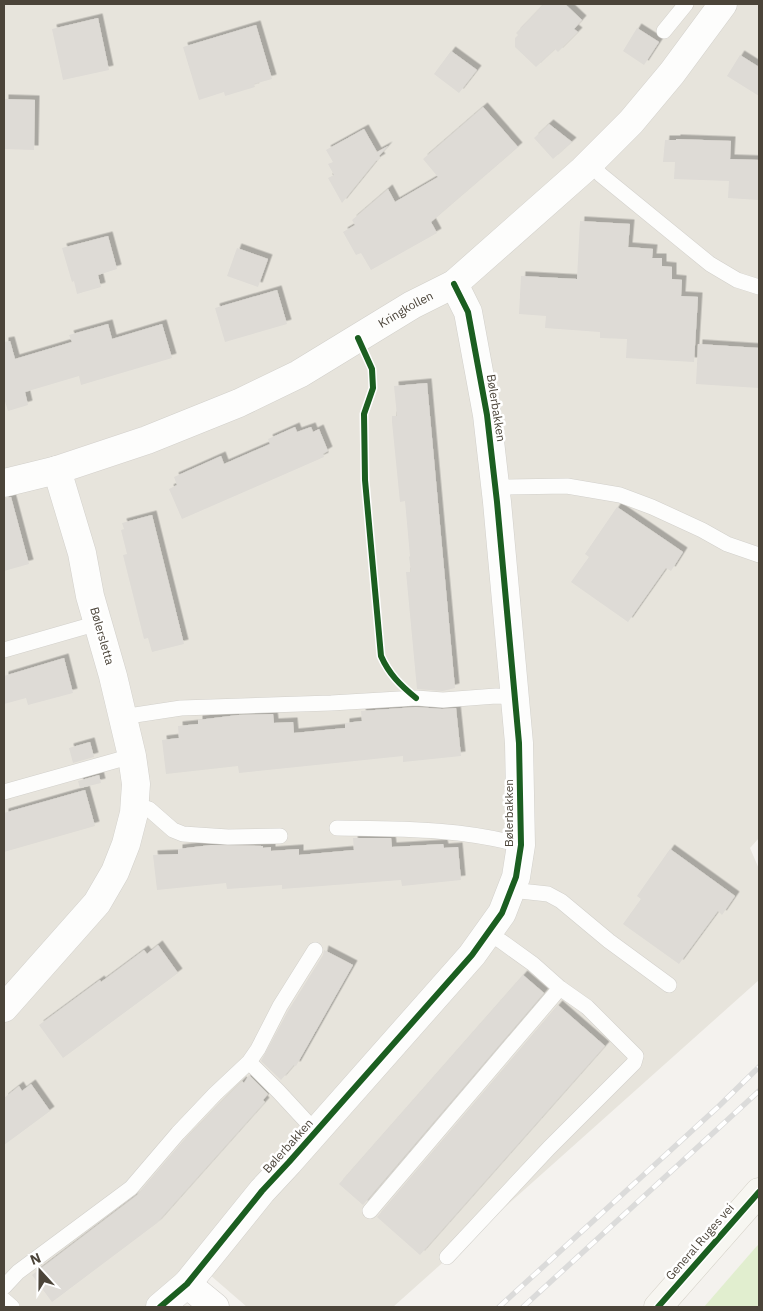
<svg xmlns="http://www.w3.org/2000/svg" width="763" height="1311" font-family="'IBM Plex Sans',sans-serif">
	<defs>
		<filter id="shadow"><feDropShadow dx="4.5" dy="-4.5" stdDeviation="0" flood-color="#0004"/></filter>
	</defs>
	<rect width="100%" height="100%" fill="#f4f2ee"/>
	<path fill="#e7e4dc" d="M 4,4 L 759,4 L 759,838 L 750,848 L 759,869 L 759,980 L 393,1307 L 247,1307 L 202,1268 L 157,1307 L 4,1307 Z"/>
	<path fill="#e1eecf" d="M 759,1244 L 759,1307 L 704,1307 L 756,1247 Z"/>
	<path fill="#dedbd6" filter="url(#shadow)" d="M 544,4 L 565,4 L 582,20 L 574,29 L 578,32 L 558,52 L 555,49 L 536,67 L 515,47 L 515,38 L 518,35 L 516,33 Z
		M 98,18 L 109,70 L 63,80 L 52,29 Z
		M 256,25 L 272,79 L 254,84 L 255,87 L 225,96 L 224,92 L 199,100 L 183,47 Z
		M 637,28 L 659,42 L 644,65 L 623,51 Z
		M 451,51 L 477,70 L 459,93 L 434,74 Z
		M 740,55 L 759,67 L 759,96 L 727,76 Z
		M 4,99 L 35,100 L 34,150 L 4,149 Z
		M 483,107 L 518,147 L 431,222 L 437,233 L 371,270 L 361,253 L 356,255 L 343,232 L 355,225 L 352,220 L 388,189 L 395,202 L 438,177 L 423,159 Z
		M 549,124 L 572,142 L 553,159 L 534,138 Z
		M 364,129 L 377,152 L 388,146 L 379,156 L 381,158 L 376,161 L 342,203 L 328,178 L 334,175 L 328,164 L 333,162 L 326,150 Z
		M 676,139 L 731,141 L 730,159 L 759,160 L 759,200 L 728,198 L 729,181 L 674,179 L 675,162 L 663,162 L 665,140 L 676,140 Z
		M 580,221 L 630,224 L 628,247 L 653,249 L 652,258 L 662,258 L 662,266 L 672,267 L 672,279 L 682,280 L 681,296 L 698,297 L 694,362 L 626,358 L 627,339 L 600,338 L 600,332 L 545,328 L 546,316 L 519,314 L 521,276 L 577,279 Z
		M 108,236 L 117,269 L 98,275 L 101,287 L 77,294 L 74,281 L 72,282 L 62,248 Z
		M 237,248 L 268,259 L 258,287 L 227,276 Z
		M 277,290 L 287,324 L 225,342 L 215,308 Z
		M 108,324 L 112,339 L 162,324 L 172,358 L 81,385 L 79,376 L 25,392 L 28,405 L 8,411 L 4,398 L 4,342 L 10,341 L 15,359 L 72,342 L 69,335 Z
		M 698,344 L 759,348 L 759,388 L 696,384 Z
		M 427,383 L 455,688 L 443,691 L 417,689 L 406,572 L 411,572 L 409,557 L 410,556 L 405,501 L 400,502 L 392,422 L 392,416 L 397,416 L 394,386 Z
		M 295,427 L 297,432 L 311,427 L 313,432 L 319,429 L 328,451 L 323,454 L 324,457 L 182,519 L 169,489 L 177,485 L 174,477 L 221,456 L 224,464 L 270,444 L 268,439 Z
		M 11,497 L 29,564 L 4,571 L 4,498 Z
		M 617,507 L 683,552 L 671,571 L 666,568 L 628,622 L 571,582 L 589,557 L 585,554 Z
		M 152,515 L 184,644 L 152,652 L 148,638 L 144,639 L 123,555 L 127,554 L 121,530 L 124,529 L 122,523 Z
		M 64,658 L 73,693 L 28,705 L 26,698 L 4,704 L 4,676 Z
		M 416,707 L 442,709 L 456,708 L 461,756 L 403,762 L 403,756 L 239,773 L 238,766 L 166,774 L 162,740 L 179,738 L 178,726 L 198,724 L 198,720 L 238,715 L 273,714 L 274,723 L 293,722 L 294,733 L 345,728 L 345,723 L 362,721 L 361,711 Z
		M 90,742 L 94,757 L 73,763 L 69,748 Z
		M 99,775 L 101,783 L 80,788 L 78,781 Z
		M 85,790 L 95,826 L 4,852 L 4,813 Z
		M 353,838 L 391,838 L 392,847 L 443,844 L 444,848 L 458,847 L 461,880 L 402,886 L 401,880 L 282,889 L 282,885 L 227,889 L 226,883 L 157,890 L 153,855 L 178,854 L 178,849 L 211,845 L 263,846 L 263,848 L 271,847 L 271,851 L 299,849 L 299,855 L 354,850 Z
		M 670,849 L 735,896 L 722,915 L 718,911 L 679,964 L 623,924 L 641,899 L 637,896 Z
		M 158,945 L 178,973 L 63,1058 L 39,1025 L 100,980 L 101,982 L 144,950 L 147,954 Z
		M 324,950 L 353,965 L 296,1066 L 294,1065 L 281,1080 L 261,1061 L 288,1011 L 323,955 Z
		M 523,975 L 544,993 L 363,1205 L 339,1184 Z
		M 558,1005 L 605,1046 L 420,1255 L 377,1217 Z
		M 249,1075 L 268,1094 L 263,1100 L 265,1102 L 157,1223 L 52,1302 L 32,1275 L 137,1195 L 185,1139 L 222,1101 L 242,1081 L 244,1083 Z
		M 31,1084 L 50,1111 L 4,1145 L 4,1098 L 19,1086 L 22,1091 Z"/>
	<g fill="none" stroke-linecap="round" stroke-linejoin="round">
		<defs>
			<path id="lane" d="M 664,31 L 686,4
				M 590,163 L 601,175 L 710,264 L 737,280 L 759,287
				M 495,490 L 505,487 L 567,486 L 620,495 L 652,507 L 702,530 L 727,544 L 759,555
				M 4,650 L 98,623
				M 122,717 L 181,708 L 331,703 L 416,698 L 443,700 L 496,696 L 514,697
				M 4,792 L 132,756
				M 135,804 L 149,809 L 173,830 L 183,834 L 228,837 L 280,836
				M 337,828 C 399,829 461,828 521,845
				M 511,890 L 548,894 L 561,901 L 609,941 L 669,985
				M 249,1062 L 279,1092 L 316,1132
				M 370,1211 L 560,988
				M 447,1257 L 549,1148 L 634,1063 L 636,1056 L 587,1007 L 560,988 L 533,964 L 501,941 L 488,934
				M 4,1287 L 18,1272 L 131,1188 L 178,1133 L 215,1094 L 249,1062 L 258,1049 L 280,1006 L 315,950
				M 4,1300 L 12,1307"/>
			<g id="street">
				<path id="s1" d="M 4,483 L 57,470 L 147,440 L 239,403 L 299,374 L 412,305 L 454,284 L 583,170 L 631,122 L 672,73 L 723,4"/>
				<path d="M 4,1008 L 97,903 L 115,872 L 126,844 L 134,813 L 136,784 L 132,756 L 113,676 L 90,596 L 82,553 L 57,470"/>
				<path d="M 187,1284 L 215,1307"/>
				<path d="M 160,1307 L 187,1284 L 262,1191 L 289,1162 L 472,955 L 502,913 L 516,877 L 521,845 L 519,743 L 497,502 L 487,415 L 468,312 L 454,284"/>
			</g>
			<path id="secondary" d="M 658,1307 L 759,1192"/>
		</defs>
		<use href="#lane" stroke="#d2d0cb" stroke-width="16"/>
		<use href="#street" stroke="#d2d0cb" stroke-width="29"/>
		<use href="#secondary" stroke="#d3cfc5" stroke-width="29"/>
		<use href="#lane" stroke="#fdfdfc" stroke-width="15"/>
		<use href="#street" stroke="#fdfdfc" stroke-width="28"/>
		<use href="#secondary" stroke="#f7f6f1" stroke-width="28"/>
		<defs>
			<path id="rail" d="M 499,1307 L 718,1107 L 759,1067
				M 523,1307 L 759,1091"/>
		</defs>
		<use href="#rail" stroke="#dbdbda" stroke-width="5.5"/>
		<use href="#rail" stroke="#fff" stroke-width="4" stroke-dasharray="11" stroke-linecap="butt"/>
		<defs>
			<path id="cycleway" d="M 358,338 L 372,369 L 373,388 L 364,414 L 365,480 L 381,656 C 389,674 400,685 416,698
				M 160,1307 L 187,1284 L 262,1191 L 289,1162 L 472,955 L 502,913 L 516,877 L 521,845 L 519,743 L 497,502 L 487,415 L 468,312 L 454,284
				M 658,1307 L 759,1192"/>
		</defs>
		<use href="#cycleway" stroke="#fff" stroke-width="9"/>
		<use href="#cycleway" stroke="#1b5e20" stroke-width="6"/>
	</g>
	<g text-anchor="middle" stroke-width="5" stroke-linejoin="round" paint-order="stroke">
		<g font-size="12" fill="#4b4439" stroke="#fff">
			<text dy="4" stroke="none"><textPath href="#s1" startOffset="440">Kringkollen</textPath></text>
			<text transform="translate(496 408) rotate(81)" y="4">Bølerbakken</text>
			<text transform="translate(102 636) rotate(74)" y="4">Bølersletta</text>
			<text transform="translate(509 813) rotate(-90)" y="4">Bølerbakken</text>
			<text transform="translate(288 1146) rotate(-48)" y="4">Bølerbakken</text>
			<text transform="translate(700 1242) rotate(-49)" y="4">General Ruges vei</text>
		</g>
	</g>
	<rect width="763" height="1311" fill="none" stroke="#4b4439" stroke-width="10"/>
	<g transform="translate(40 1271) rotate(339)" stroke="#ffffff" stroke-width="4" paint-order="stroke">
	<path d="M0-4L9 19L0 12L-9 19Z" fill="#4b4439"/>
	<text y="-8" font-size="14" font-weight="bold" text-anchor="middle" fill="#4b4439">N</text>
	</g>
</svg>
